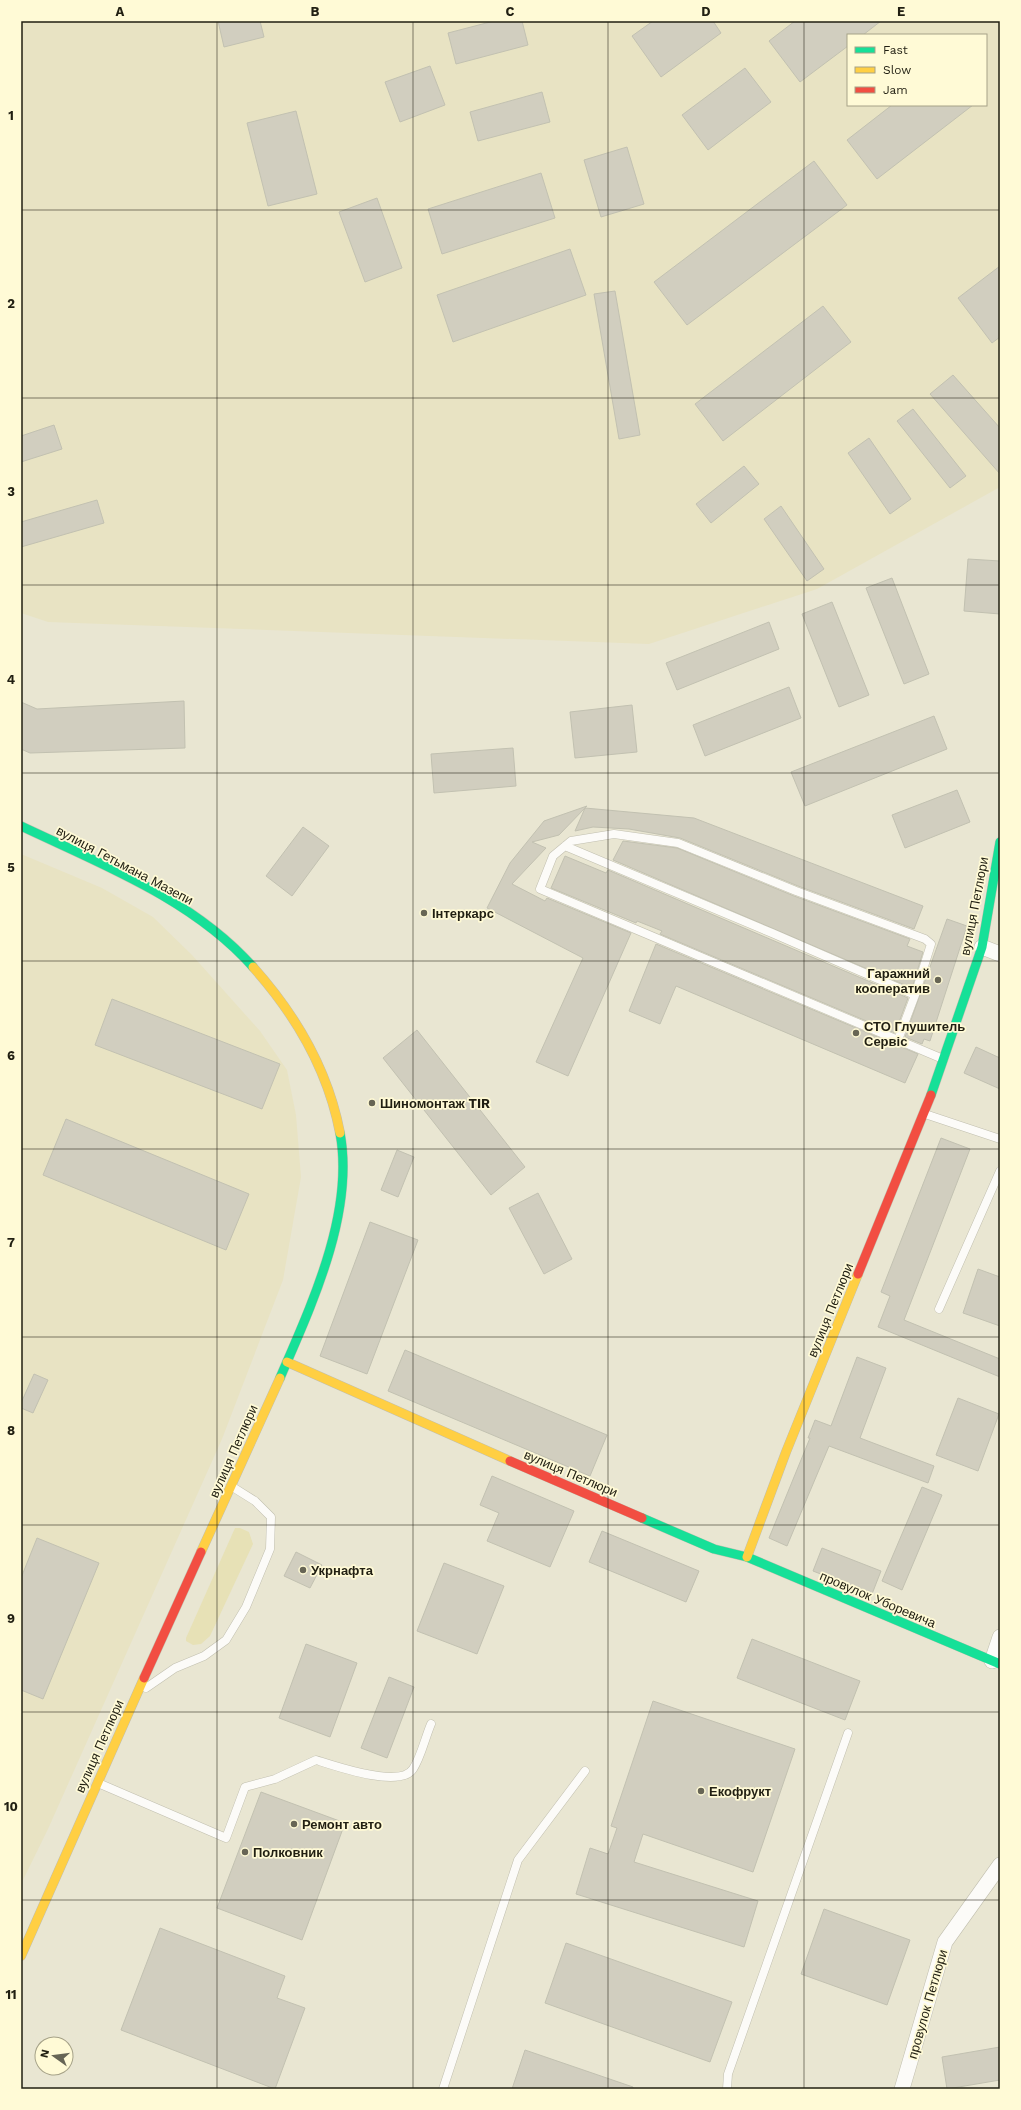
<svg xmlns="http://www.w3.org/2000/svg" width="1021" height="2110" font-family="'Work Sans',sans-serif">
	<rect width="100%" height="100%" fill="#e9e6d2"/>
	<path fill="#e8e3c3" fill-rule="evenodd" d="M 21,21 L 1000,21 L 1000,487 L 817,589 L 649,644 L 48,622 L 21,613 ZM 848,35 L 986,35 L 986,105 L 848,105 Z
		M 21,854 L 102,888 L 153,917 L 192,955 L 260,1031 L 287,1070 L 296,1115 L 301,1177 L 283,1280 L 222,1439 L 48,1829 L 23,1880 L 21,1880 Z"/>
	<path fill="#e7e1b6" d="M 235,1528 L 240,1528 L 249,1532 L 253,1544 L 210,1636 L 201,1644 L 193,1645 L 186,1641 L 186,1638 Z"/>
	<path fill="#d1cebf" stroke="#c2c1b1" d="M 218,21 L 260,21 L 264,37 L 224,47 Z
		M 494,21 L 522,21 L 528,45 L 456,64 L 448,33 Z
		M 653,21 L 713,21 L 721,33 L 661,77 L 632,36 Z
		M 795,21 L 881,21 L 863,35 L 848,35 L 848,46 L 800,82 L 769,41 Z
		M 430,66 L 445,105 L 400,122 L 385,82 Z
		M 745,68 L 771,102 L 708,150 L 682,115 Z
		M 542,92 L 550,122 L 478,141 L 470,112 Z
		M 892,105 L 973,105 L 877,179 L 847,140 Z
		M 296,111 L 317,194 L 268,206 L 247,123 Z
		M 627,147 L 644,204 L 601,217 L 584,160 Z
		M 814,161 L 847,205 L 687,325 L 654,282 Z
		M 541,173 L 555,218 L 442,254 L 428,209 Z
		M 377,198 L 402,268 L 365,282 L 339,212 Z
		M 570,249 L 586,295 L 453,342 L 437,295 Z
		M 1000,266 L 1000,337 L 992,343 L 958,298 Z
		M 615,291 L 640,435 L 619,439 L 594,294 Z
		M 823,306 L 851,342 L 723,441 L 695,404 Z
		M 953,375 L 1000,428 L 1000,474 L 930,394 Z
		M 913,409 L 966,476 L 950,488 L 897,421 Z
		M 54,425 L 62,449 L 21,462 L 21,436 Z
		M 869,438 L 911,499 L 890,514 L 848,453 Z
		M 744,466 L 759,484 L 711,523 L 696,504 Z
		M 97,500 L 104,523 L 21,547 L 21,522 Z
		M 781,506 L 824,569 L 807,581 L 764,519 Z
		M 968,559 L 1000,561 L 1000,614 L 964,611 Z
		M 892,578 L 929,674 L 904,684 L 866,588 Z
		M 832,602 L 869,695 L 839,707 L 802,614 Z
		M 769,622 L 779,649 L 677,690 L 666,663 Z
		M 789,687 L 801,718 L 705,756 L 693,725 Z
		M 184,701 L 185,748 L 30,753 L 21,749 L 21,702 L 37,709 Z
		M 632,705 L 637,752 L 575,758 L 570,712 Z
		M 934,716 L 947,749 L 805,806 L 791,772 Z
		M 513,748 L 516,786 L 434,793 L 431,754 Z
		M 957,790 L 970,822 L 905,848 L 892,815 Z
		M 587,806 L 585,808 L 694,818 L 923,906 L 914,929 L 798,886 L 680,838 L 629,829 L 593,827 L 575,831 L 585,808 L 559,835 L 532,842 L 546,848 L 512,884 L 545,901 L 547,898 L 631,933 L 568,1076 L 536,1062 L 583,958 L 487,908 L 510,863 L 544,821 Z
		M 303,827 L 329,846 L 292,896 L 266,876 Z
		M 623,841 L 677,848 L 794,896 L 910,939 L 907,946 L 923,952 L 912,988 L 613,860 Z
		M 565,856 L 606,873 L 608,870 L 908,998 L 895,1033 L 660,934 L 662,931 L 637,921 L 636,923 L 551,888 Z
		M 947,919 L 967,926 L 930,1041 L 924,1039 L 922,1044 L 905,1037 Z
		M 656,944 L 918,1054 L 905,1083 L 676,986 L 660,1024 L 629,1011 Z
		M 112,999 L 280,1064 L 262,1109 L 95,1045 Z
		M 417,1030 L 525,1167 L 491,1195 L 383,1058 Z
		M 976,1047 L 1000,1058 L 1000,1089 L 964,1073 Z
		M 66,1119 L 249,1194 L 226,1250 L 43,1175 Z
		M 941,1138 L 970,1149 L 904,1320 L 1000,1359 L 1000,1377 L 878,1327 L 890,1296 L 881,1292 Z
		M 397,1150 L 414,1157 L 398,1197 L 381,1190 Z
		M 538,1193 L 572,1259 L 544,1274 L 509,1208 Z
		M 370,1222 L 418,1240 L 367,1374 L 320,1356 Z
		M 978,1269 L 1000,1277 L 1000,1326 L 963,1313 Z
		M 405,1350 L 607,1435 L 590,1476 L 388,1391 Z
		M 857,1357 L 886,1368 L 860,1438 L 934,1466 L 928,1483 L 829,1446 L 787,1546 L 769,1538 L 810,1438 L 808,1438 L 815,1420 L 831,1426 Z
		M 34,1374 L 48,1380 L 33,1413 L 21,1408 L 21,1403 Z
		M 958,1398 L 999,1414 L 978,1471 L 936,1455 Z
		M 492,1476 L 574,1511 L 550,1567 L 487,1541 L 499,1513 L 480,1505 Z
		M 922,1487 L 942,1495 L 902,1590 L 882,1581 Z
		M 602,1531 L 699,1571 L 686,1602 L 589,1562 Z
		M 37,1538 L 99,1563 L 43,1699 L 21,1690 L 21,1578 Z
		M 822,1548 L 881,1571 L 872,1594 L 813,1571 Z
		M 296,1552 L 322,1565 L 310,1588 L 284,1576 Z
		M 444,1563 L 504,1586 L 477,1654 L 417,1631 Z
		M 752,1639 L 860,1681 L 845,1720 L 737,1678 Z
		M 306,1644 L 357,1663 L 330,1737 L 279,1718 Z
		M 389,1677 L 414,1687 L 387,1758 L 361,1748 Z
		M 653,1701 L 795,1749 L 753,1872 L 643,1834 L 634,1862 L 758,1901 L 744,1947 L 576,1894 L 590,1848 L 608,1854 L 617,1828 L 611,1826 Z
		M 261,1792 L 345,1823 L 302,1940 L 217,1908 Z
		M 824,1909 L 910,1940 L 887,2005 L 801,1974 Z
		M 160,1928 L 285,1976 L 277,1998 L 305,2008 L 275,2089 L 121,2030 Z
		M 566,1943 L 732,2002 L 710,2062 L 545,2003 Z
		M 1000,2047 L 1000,2080 L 947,2089 L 942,2057 Z
		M 525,2050 L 633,2087 L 633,2089 L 512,2089 Z"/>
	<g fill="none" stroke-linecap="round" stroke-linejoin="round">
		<defs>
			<path id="lane" d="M 565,846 L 772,933 L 915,995 L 931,944 L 925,939 L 796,891 L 678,843 L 614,834 L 571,841 L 553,856 L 540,889 L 943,1059
				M 898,1040 L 915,995
				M 925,1114 L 1000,1139
				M 939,1309 L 1000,1171
				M 146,1688 L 175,1668 L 204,1656 L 226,1640 L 246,1607 L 270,1549 L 271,1517 L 255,1501 L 231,1486
				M 98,1783 L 226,1838 L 245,1787 L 275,1779 L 316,1760 C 335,1766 400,1789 413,1769 C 421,1757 425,1738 431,1724
				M 443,2089 L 518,1860 L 585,1771
				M 727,2089 L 728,2074 L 848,1733"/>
			<path id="street" d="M 982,947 L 1000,954
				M 992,1661 L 1000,1637
				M 902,2089 L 945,1942 L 1000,1865"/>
			<path id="fast" d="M 21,826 C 101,864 193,899 253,967
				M 931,1095 L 982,947 L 1000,842
				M 280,1378 C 311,1306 355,1213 340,1133
				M 642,1518 L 714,1549 L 747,1557 L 1000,1664"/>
			<path id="slow" d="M 253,967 C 295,1014 328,1070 340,1133
				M 287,1362 L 510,1461
				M 201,1552 L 280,1378
				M 747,1557 L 786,1452 L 858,1274
				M 21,1956 L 144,1678"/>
			<path id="jam" d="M 858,1274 L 931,1095
				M 510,1461 L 642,1518
				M 144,1678 L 201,1552"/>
		</defs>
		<use href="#lane" stroke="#c1bfaf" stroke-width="9"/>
		<use href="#street" stroke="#c1bfaf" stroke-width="16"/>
		<use href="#fast" stroke="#c1bfaf" stroke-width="10"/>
		<use href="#slow" stroke="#c1bfaf" stroke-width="10"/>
		<use href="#jam" stroke="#c1bfaf" stroke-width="10"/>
		<use href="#lane" stroke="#fcfbf8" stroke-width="8"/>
		<use href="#street" stroke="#fcfbf8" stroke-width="15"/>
		<use href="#fast" stroke="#16e098" stroke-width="9"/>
		<use href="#slow" stroke="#ffcf43" stroke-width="9"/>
		<use href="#jam" stroke="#f24e42" stroke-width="9"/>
	</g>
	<path fill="none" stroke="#211f12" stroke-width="1" stroke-opacity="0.55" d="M 217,21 L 217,2089M 413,21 L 413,2089M 608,21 L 608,2089M 804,21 L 804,2089M 21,210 L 1000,210M 21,398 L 1000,398M 21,585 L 1000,585M 21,773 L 1000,773M 21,961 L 1000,961M 21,1149 L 1000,1149M 21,1337 L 1000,1337M 21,1525 L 1000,1525M 21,1712 L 1000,1712M 21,1900 L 1000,1900"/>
	<g fill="#676555" stroke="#fffad6" stroke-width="1.5">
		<circle cx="424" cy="913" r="4"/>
		<circle cx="938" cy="980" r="4"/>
		<circle cx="856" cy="1033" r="4"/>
		<circle cx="372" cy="1103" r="4"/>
		<circle cx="303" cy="1570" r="4"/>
		<circle cx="701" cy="1791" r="4"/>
		<circle cx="294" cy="1824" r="4"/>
		<circle cx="245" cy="1852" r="4"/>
	</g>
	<g text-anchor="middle" stroke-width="3.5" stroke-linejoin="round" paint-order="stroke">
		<g font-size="13" fill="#211f12" stroke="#fffad6">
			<text transform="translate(125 865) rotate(28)" y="5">вулиця Гетьмана Мазепи</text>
			<text transform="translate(974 906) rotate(-79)" y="5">вулиця Петлюри</text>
			<text transform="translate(830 1310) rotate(-68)" y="5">вулиця Петлюри</text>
			<text transform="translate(233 1451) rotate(-66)" y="5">вулиця Петлюри</text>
			<text transform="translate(571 1473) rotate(23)" y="5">вулиця Петлюри</text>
			<text transform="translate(878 1599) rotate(23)" y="5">провулок Уборевича</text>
			<text transform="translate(99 1746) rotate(-66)" y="5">вулиця Петлюри</text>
			<text transform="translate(927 2004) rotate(-74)" y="5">провулок Петлюри</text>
		</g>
		<g font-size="13" font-weight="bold" fill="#211f12" stroke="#fffad6" text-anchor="start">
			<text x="432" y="918">Інтеркарс</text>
			<text x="930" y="978" text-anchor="end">Гаражний<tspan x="930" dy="15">кооператив</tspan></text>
			<text x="864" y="1031">СТО Глушитель<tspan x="864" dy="15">Сервіс</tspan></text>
			<text x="380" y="1108">Шиномонтаж TIR</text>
			<text x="311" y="1575">Укрнафта</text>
			<text x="709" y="1796">Екофрукт</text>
			<text x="302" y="1829">Ремонт авто</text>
			<text x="253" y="1857">Полковник</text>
		</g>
	</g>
	<rect width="1021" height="2110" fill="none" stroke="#fffad6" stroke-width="44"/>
	<rect x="847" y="34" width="140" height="72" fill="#fffad6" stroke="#a6a288"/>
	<rect x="855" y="47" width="20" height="6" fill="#16e098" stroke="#a6a288"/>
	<text x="883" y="54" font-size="12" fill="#211f12">Fast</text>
	<rect x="855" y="67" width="20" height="6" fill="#ffcf43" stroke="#a6a288"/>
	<text x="883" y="74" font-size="12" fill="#211f12">Slow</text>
	<rect x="855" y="87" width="20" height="6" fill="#f24e42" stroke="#a6a288"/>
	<text x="883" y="94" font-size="12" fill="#211f12">Jam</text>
	<g transform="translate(54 2056) rotate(284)"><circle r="19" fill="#fffad6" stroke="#a6a288"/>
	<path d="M0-3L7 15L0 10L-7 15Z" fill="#676555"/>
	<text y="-6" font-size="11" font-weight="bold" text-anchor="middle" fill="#211f12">N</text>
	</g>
	<rect x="22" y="22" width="977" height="2066" fill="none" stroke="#211f12" stroke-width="1.5"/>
	<g font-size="13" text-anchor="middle" font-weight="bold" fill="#211f12">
		<text x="120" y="16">A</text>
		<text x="315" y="16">B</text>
		<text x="510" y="16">C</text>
		<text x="706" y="16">D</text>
		<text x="901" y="16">E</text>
		<text x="11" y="120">1</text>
		<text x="11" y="308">2</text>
		<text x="11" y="496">3</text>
		<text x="11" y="684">4</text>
		<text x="11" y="872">5</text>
		<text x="11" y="1060">6</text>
		<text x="11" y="1247">7</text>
		<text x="11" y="1435">8</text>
		<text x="11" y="1623">9</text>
		<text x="11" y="1811">10</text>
		<text x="11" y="1999">11</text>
	</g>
</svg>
